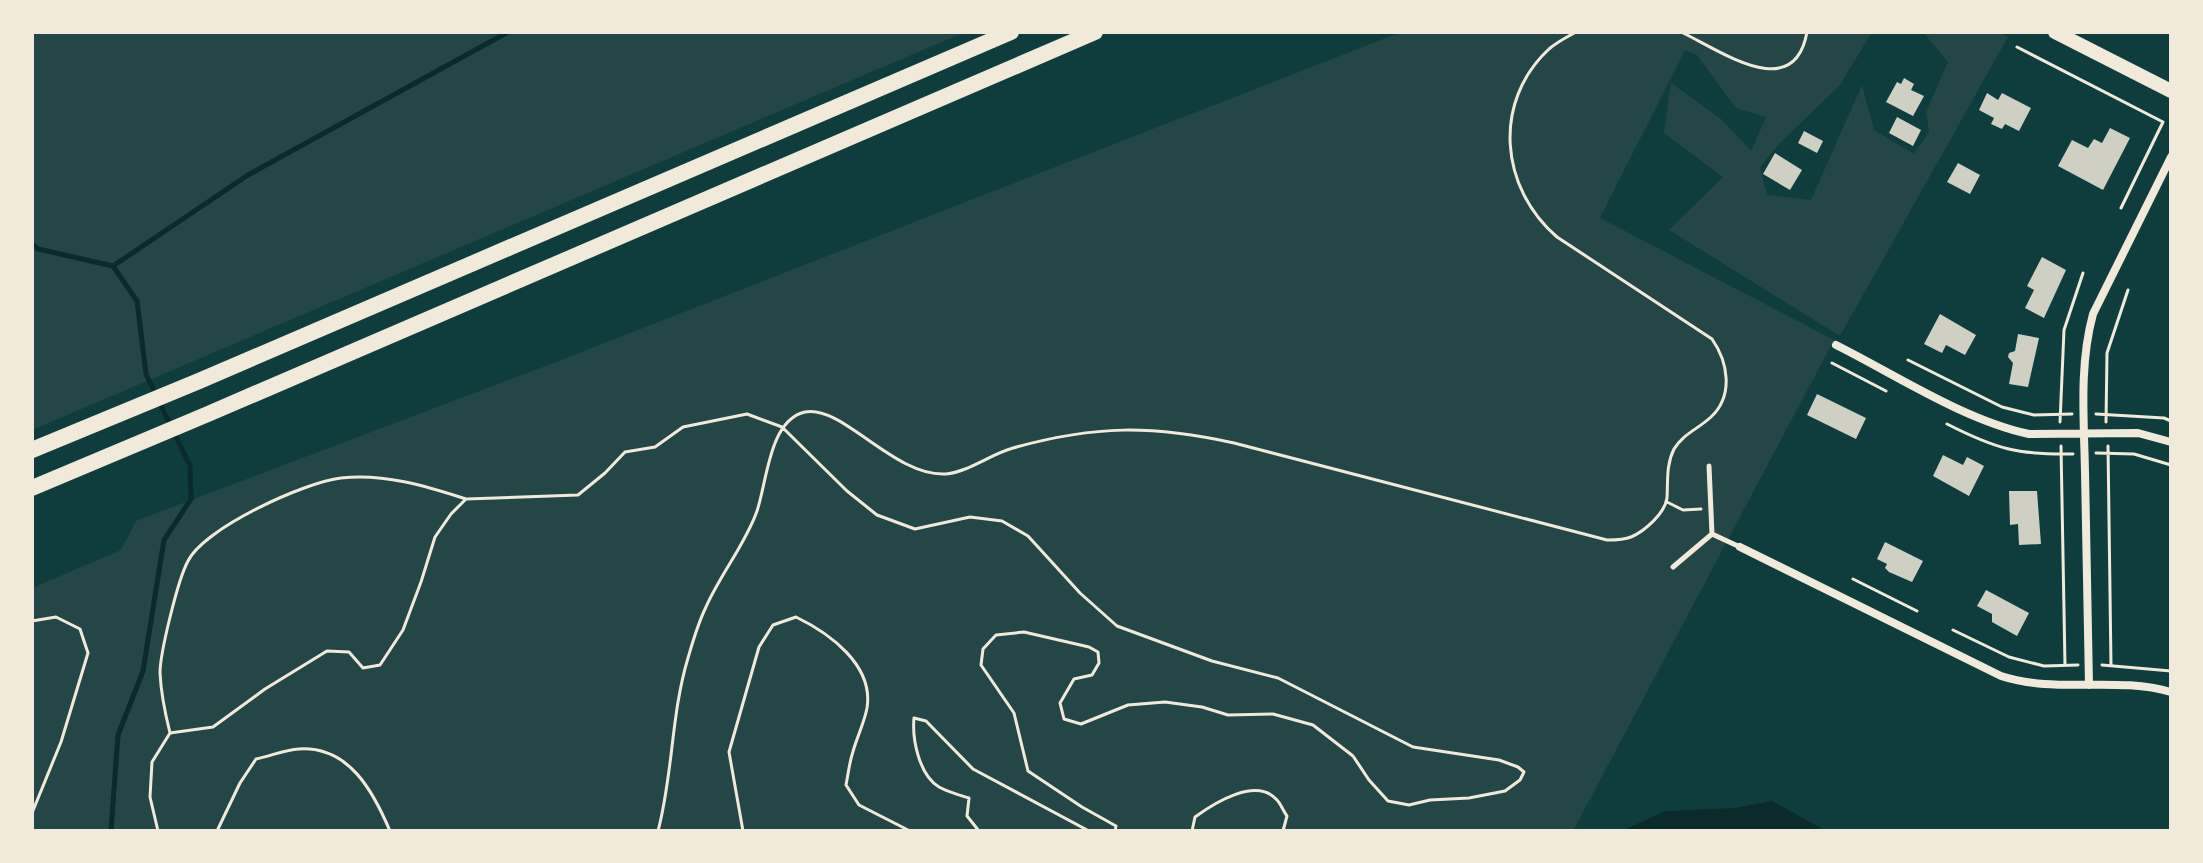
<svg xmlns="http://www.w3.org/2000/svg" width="2203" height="863" font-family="'Crimson Pro',serif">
	<rect width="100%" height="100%" fill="#0f3d3e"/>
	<path fill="#244646" d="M 32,32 L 965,32 L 32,430 Z
		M 1401,32 L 1872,32 L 1840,85 L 1780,143 L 1760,167 L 1767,195 L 1811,200 L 1862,85 L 1874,130 L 1914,154 L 1929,132 L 1926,112 L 1948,62 L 1923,32 L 2001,32 L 2008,37 L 1840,336 L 1669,230 L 1723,177 L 1664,133 L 1671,83 L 1721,119 L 1751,151 L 1766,117 L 1736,108 L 1697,55 L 1685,50 L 1600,218 L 1834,340 L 1573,831 L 32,831 L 32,588 L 121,550 L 136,521 L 556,362 Z"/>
	<path fill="#0a2a2b" d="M 1772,801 L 1826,831 L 1621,831 L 1666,811 L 1735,808 Z"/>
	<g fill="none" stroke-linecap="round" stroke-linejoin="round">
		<path stroke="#0a2a2b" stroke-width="5" d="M 32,244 L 38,249 L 113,266 L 137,301 L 146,374 L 190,466 L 191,499 L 164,540 L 143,671 L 118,735 L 111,831
			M 113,266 L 248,175 L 508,32"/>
	</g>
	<path fill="#cfcfc3" d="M 1904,78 L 1914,84 L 1911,90 L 1924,96 L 1913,116 L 1886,102 L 1897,82 L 1901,84 Z
		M 1987,93 L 1998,100 L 2002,93 L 2031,108 L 2019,131 L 2005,124 L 2002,129 L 1991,124 L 1994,118 L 1979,110 Z
		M 1897,117 L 1921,130 L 1913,146 L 1889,133 Z
		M 2110,128 L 2130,138 L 2103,190 L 2058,166 L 2072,140 L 2088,148 L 2094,139 L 2102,143 Z
		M 1804,131 L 1823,141 L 1817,153 L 1798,143 Z
		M 1775,153 L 1802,170 L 1790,190 L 1763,174 Z
		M 1958,163 L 1980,175 L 1970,194 L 1947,182 Z
		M 2042,257 L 2066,270 L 2044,318 L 2025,308 L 2034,290 L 2027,286 Z
		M 1940,314 L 1976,335 L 1965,355 L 1946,345 L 1942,353 L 1924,344 Z
		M 2018,334 L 2039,338 L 2028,387 L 2009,384 L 2013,363 L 2008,357 L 2009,353 L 2015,351 Z
		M 1817,394 L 1866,418 L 1856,439 L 1807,415 Z
		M 1943,455 L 1963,465 L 1967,457 L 1984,466 L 1969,496 L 1933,476 Z
		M 2009,491 L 2037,491 L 2041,544 L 2019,545 L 2018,524 L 2010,525 Z
		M 1885,542 L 1923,561 L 1912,582 L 1889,572 L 1885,568 L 1887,564 L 1877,559 Z
		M 1986,590 L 2029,613 L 2017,636 L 1992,622 L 1992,614 L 1977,606 Z"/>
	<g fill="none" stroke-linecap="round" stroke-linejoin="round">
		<path stroke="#f1e9da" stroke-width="3" d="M 1681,32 C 1720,50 1794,105 1807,32
			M 2017,47 L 2163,122 L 2121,208
			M 1908,360 L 2002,407 L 2034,415 L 2072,414
			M 1832,363 L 1886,391
			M 2096,414 L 2164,418 L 2171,421
			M 2060,422 L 2064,330 L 2083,273
			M 2106,422 L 2107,353 L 2128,290
			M 1947,424 C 1996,449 2018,455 2073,454
			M 2061,446 L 2065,665
			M 2108,446 L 2111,665
			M 2096,453 L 2134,454 L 2171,465
			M 1667,502 L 1683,510 L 1701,509
			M 1853,579 L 1917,611
			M 32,621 L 56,617 L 80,629 L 88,653 L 61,742 L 32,813
			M 1953,630 L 2009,657 L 2044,666 L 2078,665
			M 2102,665 L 2171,671
			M 170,733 C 165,713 161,694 160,673 C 160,653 178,579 188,561 C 204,528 305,482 341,478 C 383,473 426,486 466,499
			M 158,831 L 150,797 L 152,762 L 170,733 L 213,727 L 265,689 L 327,651 L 349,652 L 363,668 L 380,665 L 403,630 L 421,582 L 435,537 L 451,514 L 466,499 L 578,495 L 605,473 L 625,452 L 655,447 L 683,427 L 747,414 L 782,427 L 847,491 L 877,515 L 915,529 L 970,517 L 1002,521 L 1028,536 L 1080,593 L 1117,626 L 1212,661 L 1278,678 L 1413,747 L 1499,760 L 1518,767 L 1524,772 L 1520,780 L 1505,791 L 1469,798 L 1430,800 L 1409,805 L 1388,801 L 1369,780 L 1353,756 L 1313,725 L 1273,714 L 1228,715 L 1202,707 L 1165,702 L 1128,705 L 1081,724 L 1064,719 L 1060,703 L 1074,679 L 1092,675 L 1099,663 L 1098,652 L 1089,647 L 1024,632 L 996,635 L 983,649 L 981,665 L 1014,713 L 1028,771 L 1082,807 L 1116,826 L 1115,831
			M 217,831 L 240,783 L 256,759 C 270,756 285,750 299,749 C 349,746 373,791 390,831
			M 658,831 C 673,775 671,714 688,658 C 693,641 698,623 706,607 C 720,575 746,543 757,511 C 767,482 769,420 805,412 C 842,404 894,477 946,474 C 968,472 991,454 1013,448 C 1095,425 1151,425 1234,443 L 1607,540 C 1614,540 1624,540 1631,537 C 1645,531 1665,513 1667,498 C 1668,481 1666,465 1674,449 C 1683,434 1698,429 1711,417 C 1734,395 1728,362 1712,339 L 1557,237 C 1500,188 1492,102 1549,49 C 1557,42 1567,37 1576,32
			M 743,831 L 729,752 L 759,647 L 773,625 L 796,617 C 829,633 874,665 867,708 C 864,724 856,739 852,755 C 849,765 848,775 846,785 L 859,805 L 910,831
			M 979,831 L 967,816 L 969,798 C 959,795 948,792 939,787 C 919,775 912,739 914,718 L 926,721 L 973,769 L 1089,831
			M 1192,831 L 1195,817 C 1213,804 1256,776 1277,800 C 1281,804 1283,811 1287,816 L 1283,831"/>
		<path stroke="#f1e9da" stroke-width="5" d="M 1712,534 L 1740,547
			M 1673,567 L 1712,534 L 1709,466"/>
		<path stroke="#f1e9da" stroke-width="8" d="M 1836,345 C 1896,375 1964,420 2029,434 L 2138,433 L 2171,442
			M 1740,547 L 2001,676 C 2056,694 2116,676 2171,692
			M 2089,685 C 2087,614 2086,543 2085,472 C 2084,418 2079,366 2093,314 L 2171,157"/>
		<path stroke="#f1e9da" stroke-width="14" d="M 2055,32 L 2171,91"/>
		<path stroke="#f1e9da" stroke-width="16" d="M 32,450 L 199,381 L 1011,32
			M 32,488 L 208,414 L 1095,32"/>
	</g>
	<rect width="2203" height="863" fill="none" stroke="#f1e9da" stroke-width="68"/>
</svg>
